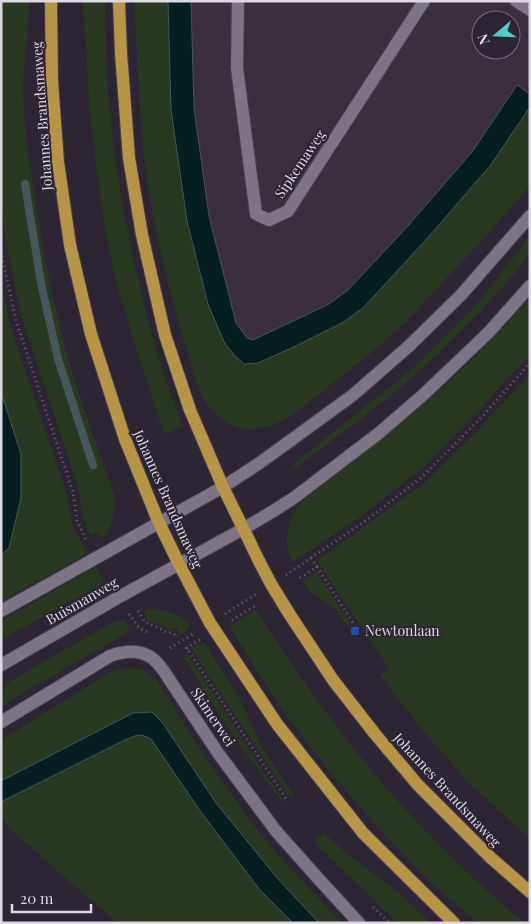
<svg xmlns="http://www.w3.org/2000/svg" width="531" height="924" font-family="'Playfair Display',serif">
	<rect width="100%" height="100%" fill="#2d2534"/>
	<path fill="#3b2f3d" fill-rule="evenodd" d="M 191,1 L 530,1 L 530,82 L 526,91 L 516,85 L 472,152 L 407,227 L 348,290 L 329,304 L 253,340 L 247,338 L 236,323 L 209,216 L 194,108 ZM 481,20 L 511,20 L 511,50 L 481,50 Z"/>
	<path fill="#293921" d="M 2,1 L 30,1 L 23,82 L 24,110 L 28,153 L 45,260 L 64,345 L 78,391 L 115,497 C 115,513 112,528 102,539 L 98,532 L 90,536 L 83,518 L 79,490 L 22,319 L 6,242 L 1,204 Z
		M 82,1 L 105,1 L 107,82 L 115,159 L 123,206 L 134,263 L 150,329 L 166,382 L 183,427 L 164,434 L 135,345 L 118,288 L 106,235 L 98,178 L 89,107 L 86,41 Z
		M 134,1 L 168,1 L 171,110 L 187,221 L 208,304 L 258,363 L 298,345 L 342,323 L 424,242 L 490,166 L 530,107 L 530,186 C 501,220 471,253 440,285 C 428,298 416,312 404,324 C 379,347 351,369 324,390 C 303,407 281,428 252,429 C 227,431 207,409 198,388 C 179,328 162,267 151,205 C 139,138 138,69 134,1 Z
		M 530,234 L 530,253 L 515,273 L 480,312 L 437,355 L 392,395 L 296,468 L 293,464 L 410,371 L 477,304 L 521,248 Z
		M 1,282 L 10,323 L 21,358 L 67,494 L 73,528 L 88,553 L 1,601 L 1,555 L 9,548 L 21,498 L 21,454 L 1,392 Z
		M 530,297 L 530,355 L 479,410 L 421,469 L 362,516 L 293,562 C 291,558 289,554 288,551 C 284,534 291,515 301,502 C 382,439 465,377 530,297 Z
		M 530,374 L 530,839 L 470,784 L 425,733 L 380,675 L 389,668 L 317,561 L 422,485 L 475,433 Z
		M 96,567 L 104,583 L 1,640 L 1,621 Z
		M 317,572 L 355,631 L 352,633 L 335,609 L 310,591 L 302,581 Z
		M 151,609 C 167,610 181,614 191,626 L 183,633 L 179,634 L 177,627 L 169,630 L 161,624 L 148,621 L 144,610 Z
		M 256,611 C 282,648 306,687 334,723 C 388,795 455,867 525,923 L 478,923 C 464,911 450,900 437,888 C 386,839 338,785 296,728 C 271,695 251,660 229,626 Z
		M 124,619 L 130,630 L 120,637 L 23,693 L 1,707 L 1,690 L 4,689 L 10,681 L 110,624 Z
		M 205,643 L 242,703 L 262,748 L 294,795 L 290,798 L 193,652 L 192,649 L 194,646 Z
		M 187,653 L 268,779 L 285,802 L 283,803 L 231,733 L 184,658 L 185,654 Z
		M 130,668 L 144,670 L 155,678 C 189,731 222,784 260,833 C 285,864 315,894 342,923 L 319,923 L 278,879 L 216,803 L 162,722 L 133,713 L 1,781 L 1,740 L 109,673 L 121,669 Z
		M 137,735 L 145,735 L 151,739 L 260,890 L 293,923 L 120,923 L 114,920 L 13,832 L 1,818 L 1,802 Z
		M 324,833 L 345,852 L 393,888 L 431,923 L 398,923 C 369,896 341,868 313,841 Z"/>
	<path fill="#071e20" stroke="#47565a" d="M 168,1 L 191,1 L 194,108 L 209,216 L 236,323 L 247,338 L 253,340 L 329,304 L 348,290 L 407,227 L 472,152 L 517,85 L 530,94 L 530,107 L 490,166 L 424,242 L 363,308 L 342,323 L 298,345 L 258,363 L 244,364 L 234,355 L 224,342 L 208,304 L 187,221 L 171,110 Z
		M 1,392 L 21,454 L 21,498 L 9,548 L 1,555 Z
		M 152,712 L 162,722 L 216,803 L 278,879 L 319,923 L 293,923 L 260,890 L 201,812 L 151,739 C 139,732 134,736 123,741 L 1,802 L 1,781 L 133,713 Z"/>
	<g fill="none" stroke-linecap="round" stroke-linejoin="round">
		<path stroke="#47565a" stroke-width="8" d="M 25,184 L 41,283 L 58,359 L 93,465"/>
		<defs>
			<path id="minor" d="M 238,1 L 237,68 L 256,214 L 269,220 L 288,211 L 424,1
				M 516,1 L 530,10
				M 1,611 L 223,487 L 261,462 L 353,395 L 409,346 L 461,295 L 530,216
				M 1,665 L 119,597 L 243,529 L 275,510 L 295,497 L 379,433 L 423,395 L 489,332 L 530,286
				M 1,722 L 110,656 C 124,651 139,649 152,658 C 156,661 160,666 163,670 L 218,753 L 276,831 L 315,875 L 359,923"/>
			<path id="major" d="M 51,1 L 52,82 L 58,162 L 70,245 L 91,334 L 125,439 L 159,523 L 179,564 L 210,623 L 277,724 L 363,833 L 454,923
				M 119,1 L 121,53 L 129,158 L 142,235 L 165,335 L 190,410 L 223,487 L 259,561 L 271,584 L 290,615 L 333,680 L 375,734 L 418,785 L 491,858 L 530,892"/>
		</defs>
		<use href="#minor" stroke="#49434f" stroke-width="14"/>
		<use href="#major" stroke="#49434f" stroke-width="14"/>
		<path stroke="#6a6370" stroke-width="3" stroke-dasharray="1 4" stroke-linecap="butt" d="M 1,251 L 16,321 L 73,492 L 77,520 L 87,542
			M 311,558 L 317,567
			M 286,575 L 368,519 L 422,477 L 481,418 L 530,363
			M 300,578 L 317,567 L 357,629
			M 138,611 L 145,622 L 159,628 L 166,632 L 173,633 L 176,636
			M 129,614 L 139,628 L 149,633
			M 225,614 L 256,594
			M 232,620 L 255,606
			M 186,647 L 287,800
			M 170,648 L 195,633
			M 187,649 L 192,644 L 200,640
			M 373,907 L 390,923"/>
		<use href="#minor" stroke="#7d7486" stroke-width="12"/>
		<use href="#major" stroke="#b79446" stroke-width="12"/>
	</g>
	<rect fill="#1a4fb4" stroke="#2d2534" stroke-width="2" x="350" y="626" width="10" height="10" rx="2.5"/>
	<g text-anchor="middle" stroke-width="4" stroke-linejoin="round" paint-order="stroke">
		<g font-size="14" fill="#ddd8e2" stroke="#2d2534">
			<text transform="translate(42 116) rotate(-94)" y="5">Johannes Brandsmaweg</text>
			<text transform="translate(300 164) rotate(-56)" y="5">Sipkemaweg</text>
			<text transform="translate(168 499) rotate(66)" y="5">Johannes Brandsmaweg</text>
			<text transform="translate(82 601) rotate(-30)" y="5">Buismanweg</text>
			<text transform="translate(213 717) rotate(56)" y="5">Skimerwei</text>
			<text transform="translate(447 790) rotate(47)" y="5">Johannes Brandsmaweg</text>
		</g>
		<g font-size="14" fill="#ddd8e2" stroke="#2d2534" text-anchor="start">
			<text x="365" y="636">Newtonlaan</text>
		</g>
	</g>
	<rect width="531" height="924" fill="none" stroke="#ddd8e2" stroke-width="5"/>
	<g transform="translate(496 35) rotate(251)"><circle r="24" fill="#2d2534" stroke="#736d7a"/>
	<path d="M0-4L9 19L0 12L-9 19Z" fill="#53cdc9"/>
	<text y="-8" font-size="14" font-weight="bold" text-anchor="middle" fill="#ddd8e2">N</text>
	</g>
	<path d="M12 904v8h79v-8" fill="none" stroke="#ddd8e2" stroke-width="2.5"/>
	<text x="20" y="904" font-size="15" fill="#ddd8e2" stroke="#2d2534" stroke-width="4" paint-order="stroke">20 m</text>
</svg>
